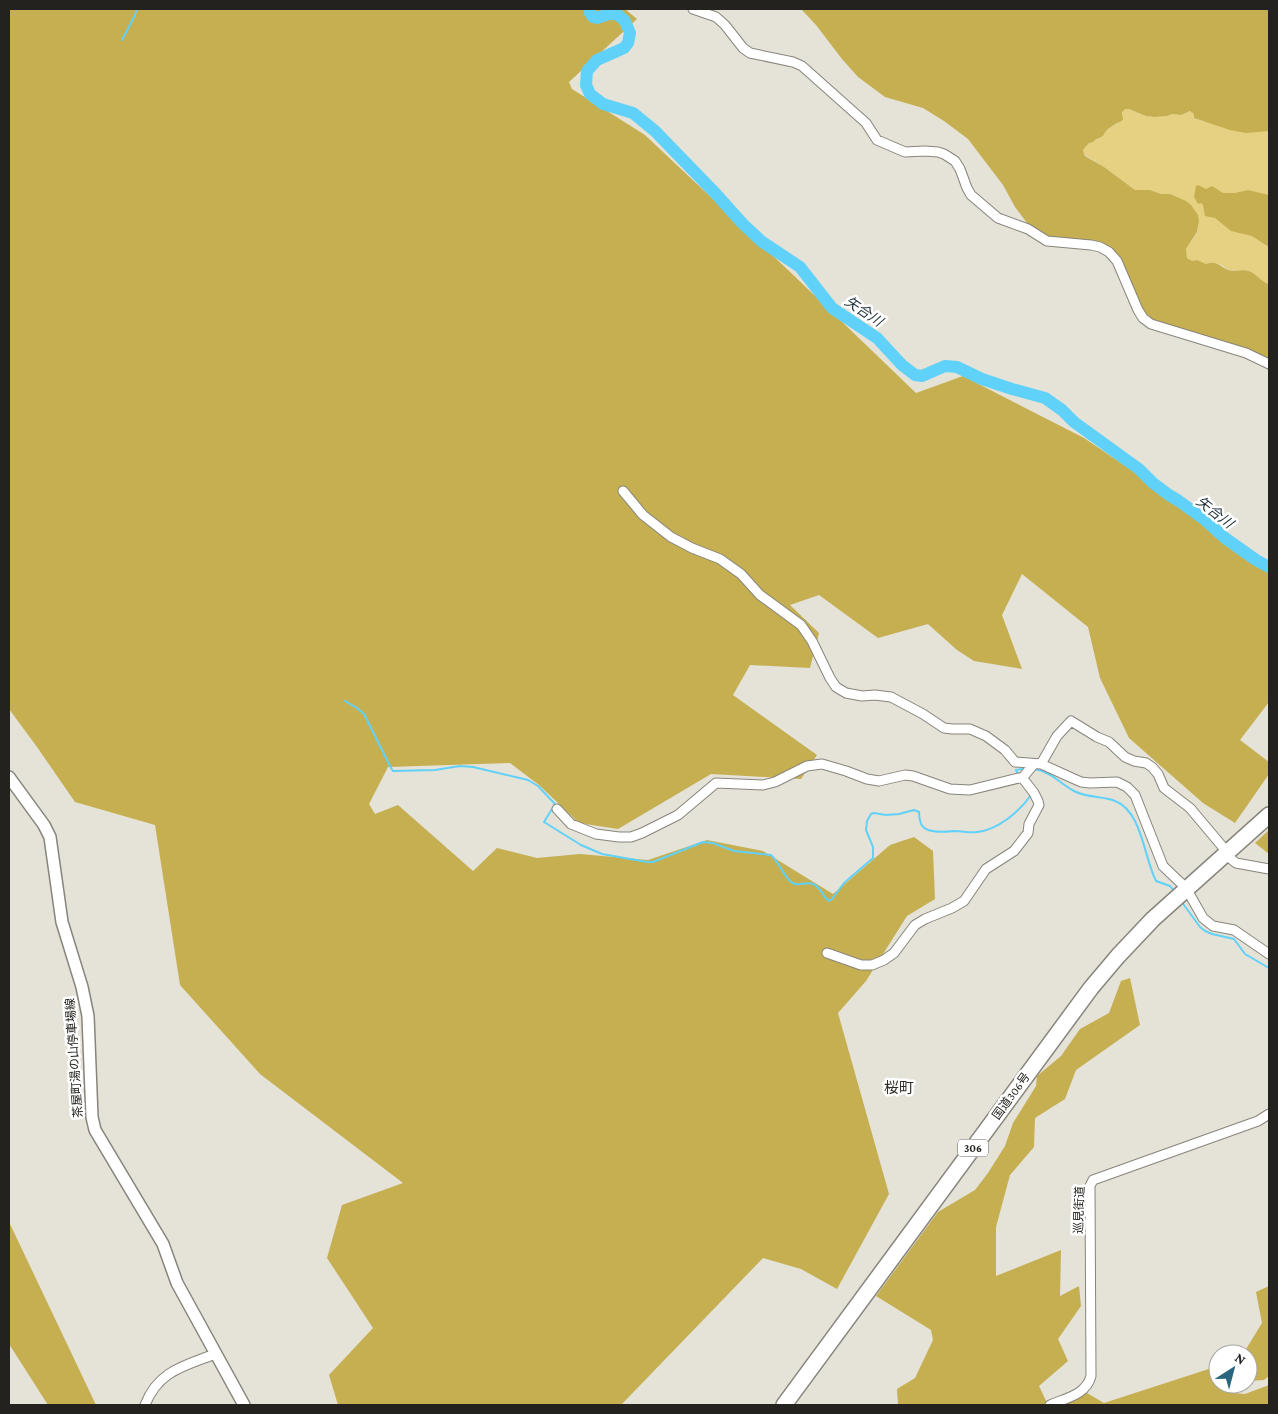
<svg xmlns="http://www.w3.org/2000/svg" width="1278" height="1414" font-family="'Crimson Pro','Noto Sans JP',serif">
	<rect width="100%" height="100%" fill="#e5e2d8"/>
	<path fill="#e5d181" d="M 1124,109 L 1129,109 L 1146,116 L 1153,117 L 1167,116 L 1172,114 L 1181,115 L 1190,111 L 1194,114 L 1194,118 C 1212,125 1250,132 1269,131 L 1269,284 L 1265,283 L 1250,271 L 1228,270 L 1222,265 L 1214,263 L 1206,264 L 1197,260 L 1192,261 L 1187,258 L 1186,249 L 1197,233 L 1199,221 L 1178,198 L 1170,194 L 1161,194 L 1150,190 L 1135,190 L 1104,167 L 1085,155 L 1083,150 L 1089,143 L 1098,139 L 1112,126 L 1117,124 L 1123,116 L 1122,112 Z"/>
	<path fill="#c5af51" d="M 9,9 L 625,9 L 637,19 L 569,82 L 572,89 L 645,135 L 787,269 L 916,393 L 963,376 L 1084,438 L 1269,563 L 1269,702 L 1240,740 L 1269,762 L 1269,774 L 1235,823 L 1203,803 L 1129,738 L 1100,678 L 1088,627 L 1022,574 L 1002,615 L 1022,669 L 974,661 L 957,650 L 928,624 L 878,638 L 819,595 L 790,605 L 819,633 L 810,668 L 750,665 L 733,695 L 817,755 L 801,779 L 711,774 L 618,829 L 579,823 L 539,785 L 510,763 L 388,767 L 369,804 L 375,814 L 398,805 L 473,871 L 497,848 L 537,858 L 580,854 L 648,860 L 707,840 L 763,851 L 833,894 L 890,845 L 914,837 L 933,851 L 935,899 L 907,916 L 866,981 L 838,1013 L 889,1194 L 837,1289 L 801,1269 L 763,1258 L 621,1405 L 338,1405 L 329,1375 L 373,1328 L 327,1258 L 342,1205 L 403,1183 L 260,1074 L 180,985 L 155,825 L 75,802 L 37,747 L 9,709 Z
		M 801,9 L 1269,9 L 1269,131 L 1246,133 L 1230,130 L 1194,118 L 1194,114 L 1190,111 L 1181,115 L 1172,114 L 1167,116 L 1154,117 L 1146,116 L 1129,109 L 1125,109 L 1122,112 L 1123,120 C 1116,124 1106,128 1103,136 L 1095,140 L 1093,142 L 1089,143 L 1083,150 L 1085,156 L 1104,167 L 1135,190 L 1150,190 L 1161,194 L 1170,194 L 1186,201 L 1191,205 L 1198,215 L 1199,221 L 1197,232 L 1186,249 L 1187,258 L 1192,261 L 1197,260 L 1206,264 C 1216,260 1220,266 1228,270 C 1234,272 1242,269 1249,271 C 1257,274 1261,282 1269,284 L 1269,360 L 1157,323 L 1145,315 L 1113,252 L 1048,238 L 1028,226 L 1027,223 L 1015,207 L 1003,185 L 968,139 L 944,121 L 923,108 L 885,97 L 858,77 L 842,59 L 816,25 Z
		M 1198,185 L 1206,189 L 1212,186 L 1223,193 L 1235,193 L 1248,190 L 1269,195 L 1269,247 L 1252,236 L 1231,231 L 1215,218 L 1205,216 L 1203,205 L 1201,203 L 1198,204 L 1194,197 L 1196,186 Z
		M 1269,830 L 1269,854 L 1255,843 Z
		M 1130,978 L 1140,1025 L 1076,1070 L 1065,1099 L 1035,1118 L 1034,1147 L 1010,1175 L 996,1227 L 996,1276 L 1061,1250 L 1060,1296 L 1079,1286 L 1081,1306 L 1058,1339 L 1068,1361 L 1039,1386 L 1048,1405 L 898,1405 L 897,1389 L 915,1378 L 933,1340 L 931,1330 L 876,1296 L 938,1212 L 975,1190 L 988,1173 L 1005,1146 L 1013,1123 L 1036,1086 L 1037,1076 L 1061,1056 L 1080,1029 L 1109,1013 L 1121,981 Z
		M 9,1224 L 10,1224 L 96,1405 L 48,1405 L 9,1344 Z
		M 1269,1286 L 1269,1376 L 1264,1380 L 1248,1381 L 1248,1354 L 1243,1354 L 1262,1323 L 1256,1292 Z
		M 1218,1366 L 1218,1384 L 1233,1384 L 1234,1393 L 1245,1394 L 1269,1385 L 1269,1405 L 1062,1405 L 1087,1393 L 1104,1403 Z"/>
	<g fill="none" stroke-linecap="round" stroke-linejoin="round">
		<path stroke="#60d2fa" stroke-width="2" d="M 122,40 L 134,17 L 137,9
			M 345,701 L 357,708 L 364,714 L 391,768 L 393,771 L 435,770 L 460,766 L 473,767 L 528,780 L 538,786 L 555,804 L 544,822 L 581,845 L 602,854 L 647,862 L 653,862 L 703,842 L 713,843 L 734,851 L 771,855 C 779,862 782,873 790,881 C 797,888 805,881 813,884 C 821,887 822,896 829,901 L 832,899 L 844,883 L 873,858 L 873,847 L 866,830 L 867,821 L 871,814 L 874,813 L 886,815 L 899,814 L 914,810 L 919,812 C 919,816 920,821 921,824 C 926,834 945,832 954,831 C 962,831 970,833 977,832 C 998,830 1020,811 1031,795
			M 1034,769 C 1052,772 1059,783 1074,791 C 1087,798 1102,796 1115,801 C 1142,811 1144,858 1156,881 L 1170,886 L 1174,891
			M 1018,774 L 1016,770 L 1027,768
			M 1181,901 L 1200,927 L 1205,931 L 1212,934 L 1234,939 L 1245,954 L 1269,968"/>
		<path stroke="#60d2fa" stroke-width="12" d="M 590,9 L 590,13 L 593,17 L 597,18 L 609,14 L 617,14 L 625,21 L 630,33 L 628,43 L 624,48 L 597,60 L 587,71 L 586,85 L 590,94 L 603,104 L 633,113 L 655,131 L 716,194 L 743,224 L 761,241 L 800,267 L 832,308 L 877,338 L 902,365 L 915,375 L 922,376 L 945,366 L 957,367 L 982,379 L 1012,389 L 1045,398 L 1062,410 L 1074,422 L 1139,469 L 1153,483 L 1169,495 L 1179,501 L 1205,520 L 1225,538 L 1256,560 L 1269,567"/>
		<defs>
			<path id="street" d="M 693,9 L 716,17 L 725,25 L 743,48 L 750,53 L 793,62 L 802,66 L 866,123 L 877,140 L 905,152 L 925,151 L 938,152 L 944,154 L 955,161 L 960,169 L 967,188 L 971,195 L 998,218 L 1028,229 L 1047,241 L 1091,245 L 1100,247 L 1109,252 L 1117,261 L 1138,310 L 1143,318 L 1151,324 L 1246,353 L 1269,364
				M 623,491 L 643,515 L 671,537 L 692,548 L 720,559 L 741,574 L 760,595 L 801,625 L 812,641 L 830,678 L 836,687 L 846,693 L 862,696 L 875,695 L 891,697 L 923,714 L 944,728 L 952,729 L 970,729 L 986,736 L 1005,750 L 1015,762 L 1041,764 L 1081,782 L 1090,783 L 1117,782 L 1127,787 L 1135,795 L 1163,866 L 1186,888 L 1203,918 L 1213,926 L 1234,930 L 1269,954
				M 1041,764 L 1057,736 L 1071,721 L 1097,737 L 1109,742 L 1125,757 L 1134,761 L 1146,763 L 1152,767 L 1158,774 L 1164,788 L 1190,808 L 1227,852
				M 557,809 L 571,824 L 596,834 L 619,837 L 631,837 L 642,833 L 678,815 L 716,783 L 763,785 L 775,782 L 807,766 L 822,764 L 846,771 L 867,779 L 879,781 L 905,775 L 913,776 L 950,789 L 970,790 L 1023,777 L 1034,764
				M 1225,854 L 1236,863 L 1269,869
				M 827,953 L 861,965 L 872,965 L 884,960 L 894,953 L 915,925 L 925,919 L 952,908 L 964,901 L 986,869 L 1014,851 L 1028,833 L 1029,824 L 1039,805 L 1038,801 L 1034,793 L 1024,780 L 1023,777
				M 145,1405 C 158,1371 184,1366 215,1354
				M 1050,1405 C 1066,1398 1086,1395 1091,1376 L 1090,1186 L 1093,1180 L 1258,1121 L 1269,1114"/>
			<path id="secondary" d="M 9,777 L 44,825 L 50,837 L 62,922 L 82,987 L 88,1016 L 92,1117 L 95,1130 L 163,1244 L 177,1283 L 244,1405"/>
			<path id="highway" d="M 784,1405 L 1091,988 L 1118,956 L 1153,919 L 1269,815"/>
		</defs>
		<use href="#street" stroke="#87857b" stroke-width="11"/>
		<use href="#secondary" stroke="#87857b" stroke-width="14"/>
		<use href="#highway" stroke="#87857b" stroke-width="18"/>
		<use href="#street" stroke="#fff" stroke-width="9"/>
		<use href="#secondary" stroke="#fff" stroke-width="11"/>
		<use href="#highway" stroke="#fff" stroke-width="15"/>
	</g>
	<g text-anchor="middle" stroke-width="5" stroke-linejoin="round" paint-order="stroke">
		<rect fill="#fff" stroke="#656462" stroke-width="1" x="958" y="1139.5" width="30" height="17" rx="4"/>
		<g font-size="11" font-weight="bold" fill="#23221e">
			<text x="973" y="1152">306</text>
		</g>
		<g font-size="12" fill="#23221e" stroke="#fff">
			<text transform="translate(74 1058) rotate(-94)" y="4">茶屋町湯の山停車場線</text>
			<text transform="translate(1011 1096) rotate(-54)" y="4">国道306号</text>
			<text transform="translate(1079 1210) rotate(-88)" y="4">巡見街道</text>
		</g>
		<g font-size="14" font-style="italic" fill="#1a2e35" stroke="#fff">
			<text transform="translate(864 311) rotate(34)" y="5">矢合川</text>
			<text transform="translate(1215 512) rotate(38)" y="5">矢合川</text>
		</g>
		<g font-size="15" fill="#302e26" stroke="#fff">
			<text x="899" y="1093">桜町</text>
		</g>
	</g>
	<rect width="1278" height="1414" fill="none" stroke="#23221e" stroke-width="20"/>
	<g transform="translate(1233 1369) rotate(36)"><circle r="24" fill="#ffffff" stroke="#a7a7a5"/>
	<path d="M0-4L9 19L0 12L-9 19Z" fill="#28677d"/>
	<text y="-8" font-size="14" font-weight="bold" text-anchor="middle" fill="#23221e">N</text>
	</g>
</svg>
